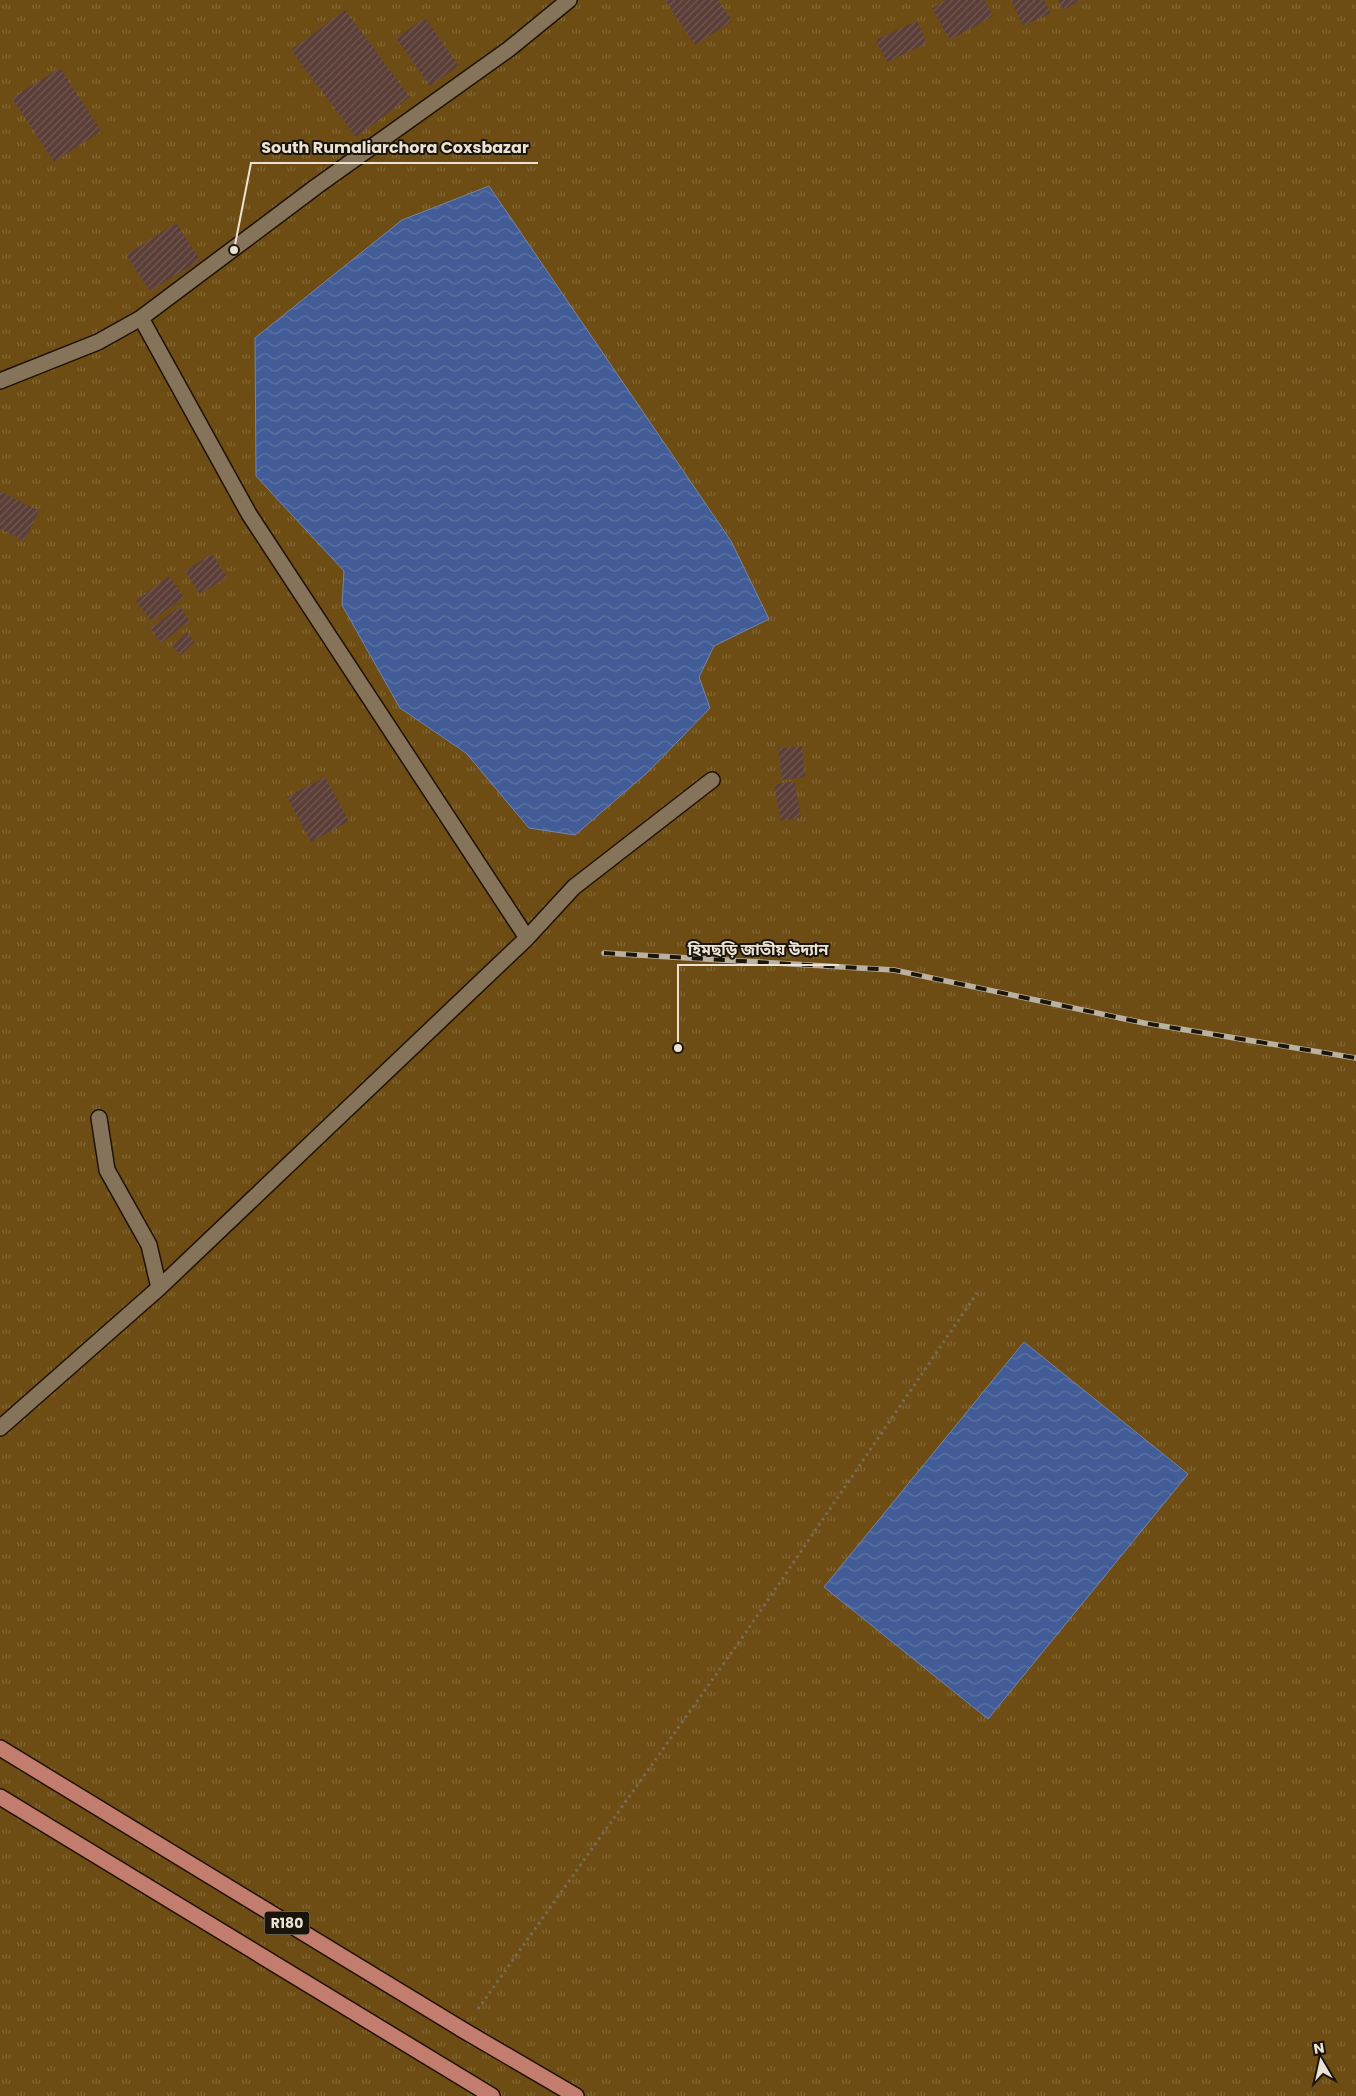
<svg xmlns="http://www.w3.org/2000/svg" width="1356" height="2096" font-family="Poppins,'Noto Sans Bengali',sans-serif">
	<defs>
		<pattern id="park-tufts" width="24" height="20" patternUnits="userSpaceOnUse" patternTransform="scale(1.25)"><rect width="24" height="20" fill="#6d4d13"/><path d="M3 7l-1-3M5 7V3M7 7l1-3M15 17l-1-3M17 17v-4M19 17l1-3" fill="none" stroke="#826634"/></pattern>
		<pattern id="water-waves" width="16" height="10" patternUnits="userSpaceOnUse" patternTransform="scale(1.25)"><rect width="16" height="10" fill="#415c96"/><path d="M0 5q4-4 8 0t8 0" fill="none" stroke="#5d73a4"/></pattern>
		<pattern id="building-hatch" width="6" height="6" patternUnits="userSpaceOnUse" patternTransform="scale(1.25)"><rect width="6" height="6" fill="#5b3e38"/><path d="M-1 1l2-2M0 6l6-6M5 7l2-2" fill="none" stroke="#735a54"/></pattern>
	</defs>
	<rect width="100%" height="100%" fill="#382a12"/>
	<path fill="url(#park-tufts)" d="M 0,0 L 1356,0 L 1356,2096 L 0,2096 Z"/>
	<path fill="url(#water-waves)" stroke="#7484a9" d="M 489,186 L 731,541 L 769,619 L 714,646 L 699,677 L 710,708 L 648,772 L 575,835 L 529,828 L 466,753 L 400,708 L 342,605 L 344,571 L 256,476 L 255,338 L 402,220 Z
		M 1024,1342 L 1188,1474 L 988,1719 L 824,1587 Z"/>
	<path fill="url(#building-hatch)" d="M 665,0 L 718,0 L 732,21 L 695,45 Z
		M 946,0 L 985,0 L 993,16 L 950,40 L 932,8 Z
		M 1011,0 L 1044,0 L 1051,13 L 1023,26 Z
		M 1057,0 L 1081,0 L 1064,10 Z
		M 345,10 L 410,97 L 356,137 L 291,50 Z
		M 425,18 L 459,66 L 430,86 L 396,38 Z
		M 917,21 L 927,43 L 887,62 L 876,40 Z
		M 60,68 L 101,131 L 54,162 L 12,98 Z
		M 176,223 L 200,260 L 150,291 L 126,255 Z
		M 0,491 L 39,511 L 24,541 L 0,529 Z
		M 212,554 L 227,577 L 200,594 L 185,571 Z
		M 169,576 L 184,597 L 151,621 L 136,601 Z
		M 180,607 L 190,621 L 161,643 L 150,628 Z
		M 187,632 L 195,642 L 180,655 L 172,645 Z
		M 802,746 L 805,777 L 782,780 L 778,748 Z
		M 325,777 L 349,821 L 311,842 L 287,797 Z
		M 794,781 L 801,817 L 781,821 L 774,785 Z"/>
	<g fill="none" stroke-linecap="round" stroke-linejoin="round">
		<defs>
			<path id="minor" d="M 141,318 L 249,514 L 527,938
				M 0,381 L 98,342 L 141,318 L 317,186 L 509,49 L 569,0
				M 99,1118 L 107,1170 L 149,1245 L 159,1288
				M 0,1428 L 159,1288 L 527,938 L 574,887 L 712,780"/>
			<path id="major" d="M 0,1748 L 463,2030 L 576,2096
				M 0,1797 L 492,2096"/>
		</defs>
		<use href="#minor" stroke="#1f1200" stroke-width="18"/>
		<use href="#major" stroke="#1f1200" stroke-width="18"/>
		<path stroke="#786c57" stroke-width="3" stroke-dasharray="2.5 4" stroke-linecap="butt" d="M 478,2009 L 742,1638 L 977,1293"/>
		<use href="#minor" stroke="#85745a" stroke-width="15"/>
		<use href="#major" stroke="#c37d6f" stroke-width="15"/>
		<defs>
			<path id="rail" d="M 604,953 L 894,970 L 1144,1023 L 1356,1058"/>
		</defs>
		<use href="#rail" stroke="#bbb1a0" stroke-width="5.5"/>
		<use href="#rail" stroke="#1a140a" stroke-width="4" stroke-dasharray="11" stroke-linecap="butt"/>
	</g>
	<g text-anchor="middle" stroke-width="4" stroke-linejoin="round" paint-order="stroke">
		<rect fill="#1a140a" stroke="#aca497" stroke-width="1" x="264.5" y="1911.5" width="45" height="23" rx="4"/>
		<g font-size="14" font-weight="bold" fill="#ebe2d4">
			<text x="287" y="1928">R180</text>
		</g>
	</g>
	<path fill="none" stroke="#ebe2d4" stroke-width="2" d="M234 250L251 163H538M678 1048L678 965H839"/>
	<g fill="#ebe2d4" stroke="#1a140a" stroke-width="2">
		<circle cx="234" cy="250" r="5"/>
		<circle cx="678" cy="1048" r="5"/>
	</g>
	<g font-size="16" text-anchor="middle" font-weight="bold" fill="#ebe2d4" stroke="#1a140a" stroke-width="4" stroke-linejoin="round" paint-order="stroke">
		<text x="395" y="153">South Rumaliarchora Coxsbazar</text>
		<text x="758" y="955">হিমছড়ি জাতীয় উদ্যান</text>
	</g>
	<g transform="translate(1321 2061) rotate(351)" stroke="#1a140a" stroke-width="4" paint-order="stroke">
	<path d="M0-4L9 19L0 12L-9 19Z" fill="#ebe2d4"/>
	<text y="-8" font-size="14" font-weight="bold" text-anchor="middle" fill="#ebe2d4">N</text>
	</g>
</svg>
